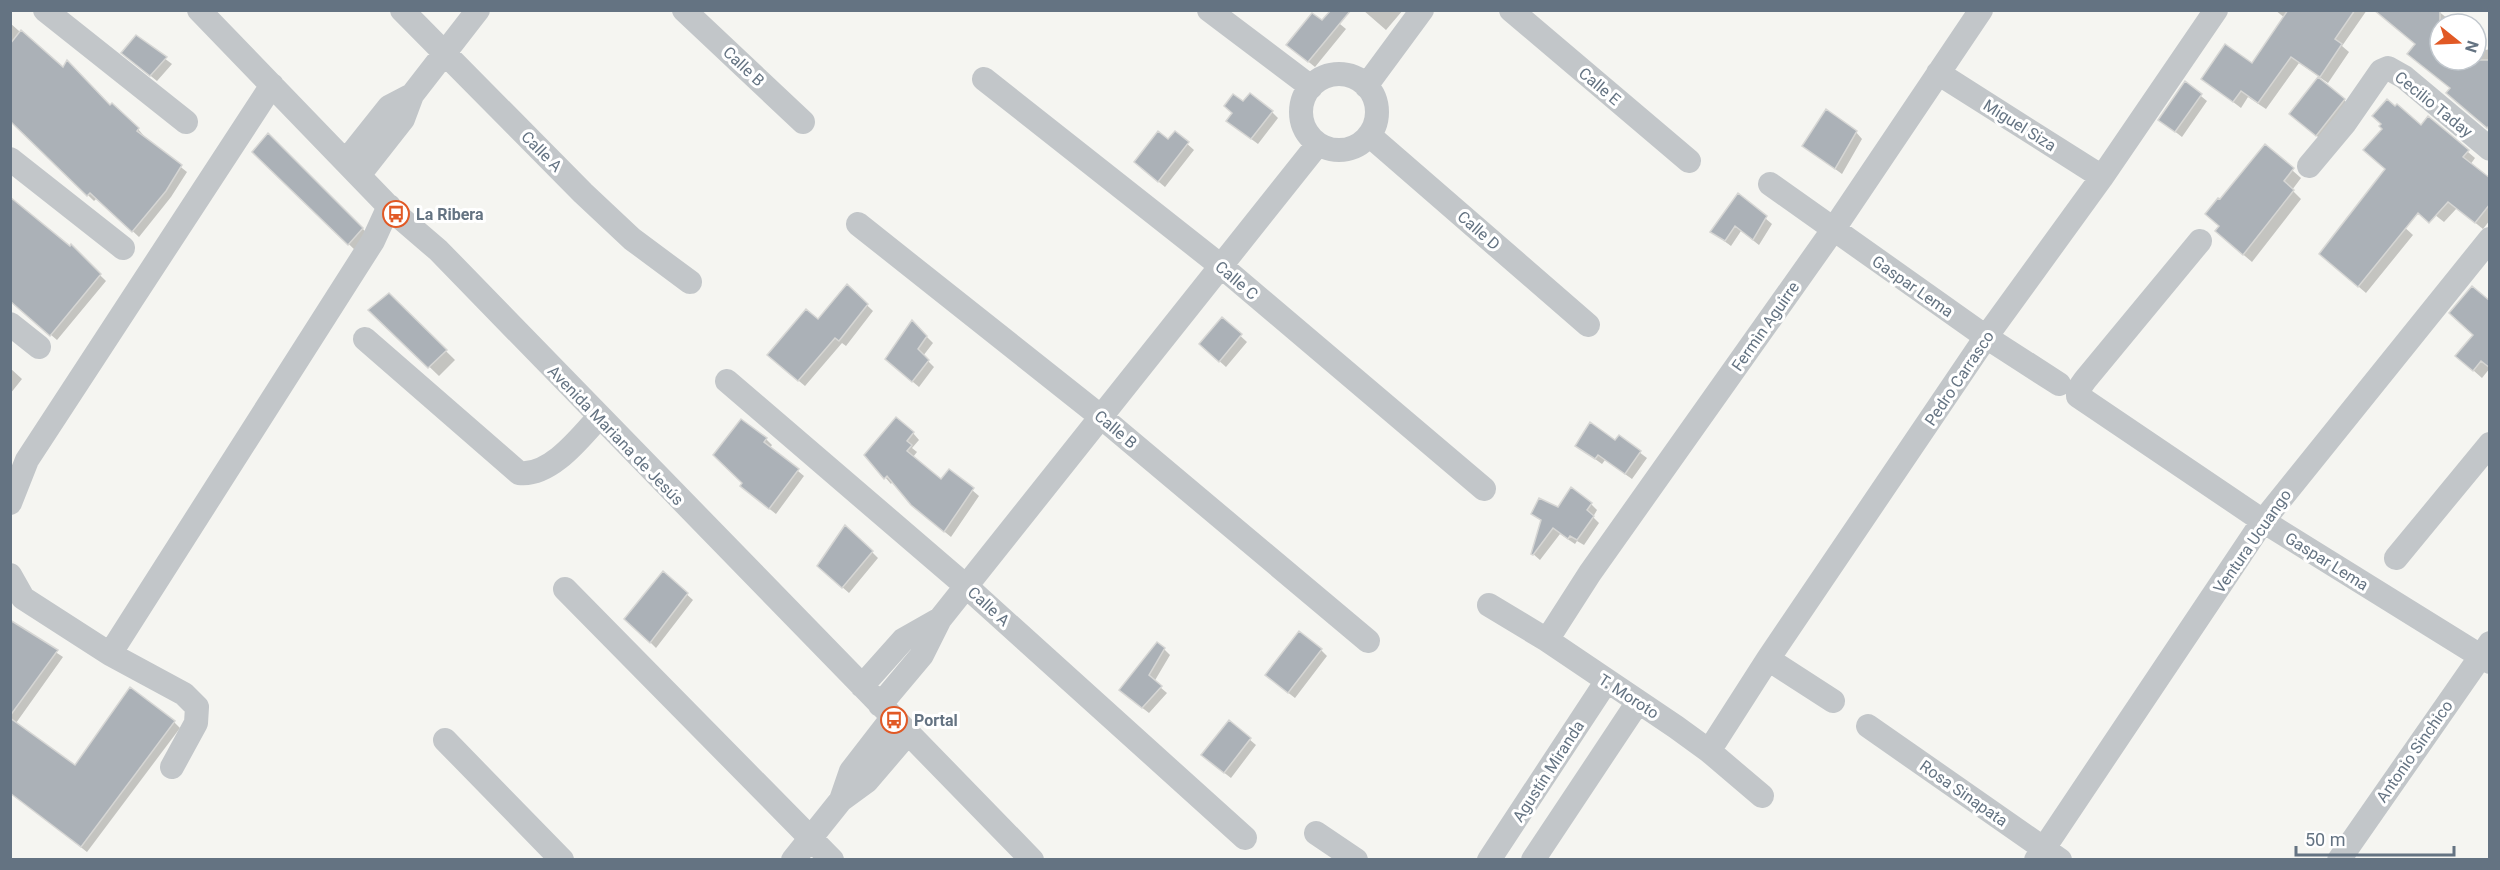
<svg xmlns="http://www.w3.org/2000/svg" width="2500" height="870" font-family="Roboto,sans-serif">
	<rect width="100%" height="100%" fill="#f5f5f1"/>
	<path fill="#0003" d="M 1363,10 L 1403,10 L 1386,30 Z
		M 2275,10 L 2367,10 L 2342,46 L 2349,52 L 2328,83 L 2299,63 L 2266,109 L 2248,97 L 2241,108 L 2203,79 L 2253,65 L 2285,18 Z
		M 2376,10 L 2437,10 L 2454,24 L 2440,24 L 2440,60 L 2476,60 L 2476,41 L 2486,50 L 2490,49 L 2490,129 L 2455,101 L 2451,89 L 2409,54 L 2417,45 Z
		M 1329,15 L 1346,29 L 1315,67 L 1295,51 Z
		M 10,23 L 63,70 L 138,129 L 144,136 L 143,137 L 187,172 L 171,197 L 139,237 L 97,198 L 94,201 L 12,121 L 10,123 Z
		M 136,37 L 172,64 L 157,81 L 130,59 Z
		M 2185,83 L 2207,101 L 2182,137 L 2160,120 Z
		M 2344,100 L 2350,106 L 2323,141 L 2297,120 Z
		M 1244,104 L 1272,112 L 1278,118 L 1258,144 L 1235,127 Z
		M 2428,118 L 2475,158 L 2470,165 L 2490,180 L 2490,220 L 2483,229 L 2457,208 L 2444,222 L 2420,203 L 2402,225 L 2413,235 L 2366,293 L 2329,261 Z
		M 1856,132 L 1862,139 L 1842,174 L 1804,146 Z
		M 1175,133 L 1194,150 L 1165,187 L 1142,168 Z
		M 268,135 L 372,238 L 358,253 L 254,152 Z
		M 2265,146 L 2301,178 L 2292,190 L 2301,199 L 2252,262 L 2225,239 L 2220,226 L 2221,201 Z
		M 1738,195 L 1772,224 L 1759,245 L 1741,231 L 1731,246 L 1712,232 Z
		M 71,247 L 106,281 L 57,340 L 10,300 Z
		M 847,286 L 873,311 L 846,346 L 842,343 L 805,386 L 775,361 L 818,321 Z
		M 389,295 L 455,360 L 439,376 L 370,310 Z
		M 2490,303 L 2490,368 L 2482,378 L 2465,363 L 2474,335 Z
		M 1222,319 L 1247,342 L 1226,367 L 1207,350 Z
		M 913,323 L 933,343 L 923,356 L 934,367 L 919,387 L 893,365 Z
		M 10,368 L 22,379 L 10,394 Z
		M 742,421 L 766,439 L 772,445 L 770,448 L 804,476 L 776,514 L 748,492 Z
		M 913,433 L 919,440 L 912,448 L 917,452 L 913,457 L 941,481 L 950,471 L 979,496 L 951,537 L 918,510 L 893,481 L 891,484 L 866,455 Z
		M 1619,437 L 1647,458 L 1632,479 L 1605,460 L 1602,464 L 1577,446 L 1615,442 Z
		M 1591,504 L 1597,510 L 1593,517 L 1599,523 L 1584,545 L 1577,541 L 1575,544 L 1560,534 L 1540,560 L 1532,553 L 1542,522 L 1533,513 Z
		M 872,552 L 878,558 L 849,593 L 825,572 Z
		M 663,573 L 693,600 L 656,648 L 626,618 Z
		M 10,622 L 63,657 L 16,723 L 75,767 L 174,722 L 180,728 L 87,852 L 10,792 Z
		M 1164,649 L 1170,655 L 1154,682 L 1167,693 L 1149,713 L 1127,696 Z
		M 1321,650 L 1327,656 L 1295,698 L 1273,681 Z
		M 1229,722 L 1256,745 L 1231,778 L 1209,761 Z"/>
	<path fill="#abb1b7" stroke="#d6d6d4" stroke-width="1.5" d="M 1331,10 L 1351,10 L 1308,62 L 1286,45 L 1312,13 L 1322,20 Z
		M 2288,10 L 2355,10 L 2335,39 L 2342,44 L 2320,77 L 2291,57 L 2258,103 L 2241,91 L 2233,102 L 2201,79 L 2225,44 L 2252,63 Z
		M 2374,10 L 2440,10 L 2440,60 L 2490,60 L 2490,125 L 2487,128 L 2446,93 L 2450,88 L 2407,54 L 2415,44 Z
		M 21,30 L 63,67 L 67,60 L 110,105 L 112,103 L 139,128 L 137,131 L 182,165 L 166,191 L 132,232 L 90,193 L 87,196 L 10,121 L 10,44 Z
		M 136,35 L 167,57 L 150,76 L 121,53 Z
		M 2318,77 L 2345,99 L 2316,136 L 2289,114 Z
		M 2185,81 L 2202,94 L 2175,132 L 2158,120 Z
		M 1250,93 L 1273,111 L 1251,139 L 1226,121 L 1232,113 L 1224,106 L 1233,94 L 1243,101 Z
		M 2387,99 L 2395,106 L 2397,104 L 2421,125 L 2428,116 L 2469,150 L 2463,157 L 2490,178 L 2490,204 L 2475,223 L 2448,202 L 2429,223 L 2418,213 L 2358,287 L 2319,254 L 2385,169 L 2363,150 L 2382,129 L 2379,126 L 2381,124 L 2372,116 Z
		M 1826,109 L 1857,131 L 1835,169 L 1802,146 Z
		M 1158,131 L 1168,139 L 1175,131 L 1189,142 L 1158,182 L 1134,162 Z
		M 268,133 L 363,228 L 348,245 L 252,152 Z
		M 2265,144 L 2294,168 L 2284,181 L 2294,190 L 2243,255 L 2215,231 L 2219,226 L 2205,214 L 2218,198 L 2220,199 Z
		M 1738,193 L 1767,216 L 1753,240 L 1735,226 L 1725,241 L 1710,232 Z
		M 10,197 L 70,246 L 71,244 L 101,274 L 50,336 L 10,301 Z
		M 847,284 L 868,304 L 839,341 L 835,338 L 798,381 L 767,355 L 806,309 L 818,319 Z
		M 2472,286 L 2490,301 L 2490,368 L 2481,361 L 2473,371 L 2455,356 L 2473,335 L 2449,313 Z
		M 389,293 L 447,350 L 428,368 L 368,310 Z
		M 1222,317 L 1242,334 L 1219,362 L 1199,344 Z
		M 912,320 L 927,336 L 918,349 L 929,360 L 912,382 L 885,359 Z
		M 896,417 L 914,432 L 907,441 L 912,445 L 907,451 L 941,479 L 949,469 L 974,488 L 944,532 L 911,505 L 887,476 L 884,479 L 864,455 Z
		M 741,419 L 767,438 L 764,442 L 799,469 L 769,509 L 740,486 L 742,483 L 713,455 Z
		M 1590,422 L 1615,440 L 1619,435 L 1641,451 L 1625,474 L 1598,455 L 1595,459 L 1575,446 Z
		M 1571,487 L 1592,503 L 1587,510 L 1594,516 L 1577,540 L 1570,536 L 1568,539 L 1553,528 L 1533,555 L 1531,554 L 1541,520 L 1531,514 L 1539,498 L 1558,507 Z
		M 845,525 L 873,551 L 842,588 L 817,566 Z
		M 663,571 L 688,593 L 650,643 L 624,619 Z
		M 10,620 L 58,650 L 10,716 Z
		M 1299,631 L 1322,649 L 1288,693 L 1265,675 Z
		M 1157,642 L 1165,648 L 1149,675 L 1162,686 L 1142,708 L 1119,690 Z
		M 130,687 L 175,721 L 81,847 L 10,793 L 10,718 L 75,765 Z
		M 1229,720 L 1251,738 L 1224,773 L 1201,755 Z"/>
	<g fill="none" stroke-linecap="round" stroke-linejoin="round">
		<path stroke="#c2c6c9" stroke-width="24" d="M 45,10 L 186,122
			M 199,10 L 396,214 L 438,250 L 1032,860
			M 402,10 L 583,193 L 632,239 L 690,282
			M 684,10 L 803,122
			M 1209,10 L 1311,87
			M 1511,10 L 1689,161
			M 1938,73 L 2102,177
			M1301 112a38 38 0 1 1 76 0a38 38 0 1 1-76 0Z
			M 984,79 L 1221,266 L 1484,489
			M 1366,86 L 1422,10
			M 1369,135 L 1588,325
			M 10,159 L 123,248
			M 346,161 L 389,107 L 412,95
			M 2309,166 L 2345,123 L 2381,71 L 2388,68 L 2404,77 L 2490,149
			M 359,175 L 403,119 L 412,95 L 478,10
			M 1770,184 L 1986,337 L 2059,384
			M 858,224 L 1100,416 L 1368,641
			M 2200,241 L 2085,380 L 2078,390 L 2078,396 L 2263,521 L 2490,662
			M 10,324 L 39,347
			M 365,339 L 519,473 C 550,477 580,438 599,417
			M 727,381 L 967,587 L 1245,838
			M 10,503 L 27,460 L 272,85
			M 2396,558 L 2490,444
			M 10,575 L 23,598 L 110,654 L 184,694 L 197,707 L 196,723 L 172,767
			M 565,589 L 832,860
			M 1489,605 L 1547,640 L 1676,727 L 1709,751 L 1762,796
			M 1547,640 L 1590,573 L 1833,230 L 1981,10
			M 110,654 L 373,241 L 389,206
			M 1768,659 L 1833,701
			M 862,686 L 903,640 L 940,619
			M 880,705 L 922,655 L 940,619 L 1318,144
			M 1868,726 L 2060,860
			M 445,740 L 562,860
			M 1709,751 L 1768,659 L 1986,337 L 2102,177 L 2216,10
			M 841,800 L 851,771 L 892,718
			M 1316,833 L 1356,860
			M 793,860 L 841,800 L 867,781 L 908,733
			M 1489,860 L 1606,682
			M 1533,860 L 1638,702
			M 2036,860 L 2263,521 L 2490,239
			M 2339,860 L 2490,643"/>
	</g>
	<defs>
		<symbol id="bus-ring" viewBox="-11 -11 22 22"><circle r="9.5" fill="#fff" stroke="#e15925" stroke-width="1.5"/><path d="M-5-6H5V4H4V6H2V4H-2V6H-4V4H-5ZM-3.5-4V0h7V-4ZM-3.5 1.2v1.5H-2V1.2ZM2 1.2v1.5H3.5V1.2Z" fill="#e15925"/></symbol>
	</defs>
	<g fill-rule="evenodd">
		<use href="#bus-ring" x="381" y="199" width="30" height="30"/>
		<use href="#bus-ring" x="879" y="705" width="30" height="30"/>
	</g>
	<g text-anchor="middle" stroke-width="6" stroke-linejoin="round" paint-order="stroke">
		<g font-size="16" fill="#647382" stroke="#fff">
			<text transform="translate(744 66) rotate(43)" y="6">Calle B</text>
			<text transform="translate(1600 86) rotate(40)" y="6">Calle E</text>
			<text transform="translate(2434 104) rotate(39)" y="6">Cecilio Taday</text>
			<text transform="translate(2020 125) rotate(32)" y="6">Miguel Siza</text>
			<text transform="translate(542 151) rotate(45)" y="6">Calle A</text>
			<text transform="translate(1479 230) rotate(41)" y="6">Calle D</text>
			<text transform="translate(1237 280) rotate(40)" y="6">Calle C</text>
			<text transform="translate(1913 286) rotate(35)" y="6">Gaspar Lema</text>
			<text transform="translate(1765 326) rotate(-55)" y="6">Fermìn Aguirre</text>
			<text transform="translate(1959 378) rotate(-56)" y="6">Pedro Carrasco</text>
			<text transform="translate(1116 429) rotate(40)" y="6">Calle B</text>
			<text transform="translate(616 435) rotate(46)" y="6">Avenida Mariana de Jesús</text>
			<text transform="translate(2252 541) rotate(-55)" y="6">Ventura Ucuango</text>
			<text transform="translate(2327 561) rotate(32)" y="6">Gaspar Lema</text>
			<text transform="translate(989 606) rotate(42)" y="6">Calle A</text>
			<text transform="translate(1629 696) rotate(33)" y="6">T. Moroto</text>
			<text transform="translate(2414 751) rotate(-55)" y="6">Antonio Sinchico</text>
			<text transform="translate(1548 771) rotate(-57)" y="6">Agustín Miranda</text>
			<text transform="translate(1964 793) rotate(35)" y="6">Rosa Sinapata</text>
		</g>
		<g font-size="16" font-weight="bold" fill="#647382" stroke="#fff" text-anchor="start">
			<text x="416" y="220">La Ribera</text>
			<text x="914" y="726">Portal</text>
		</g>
	</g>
	<rect width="2500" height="870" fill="none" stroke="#647382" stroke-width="24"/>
	<g transform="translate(2458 42) rotate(108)"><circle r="28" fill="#ffffff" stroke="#c1c7cd" stroke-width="1.5"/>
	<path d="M0-4.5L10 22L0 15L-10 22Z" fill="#e15925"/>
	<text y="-9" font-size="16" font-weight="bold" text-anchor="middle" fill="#647382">N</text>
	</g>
	<path d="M2296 846v9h158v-9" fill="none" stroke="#647382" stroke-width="3"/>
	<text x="2305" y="846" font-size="18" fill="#647382" stroke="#ffffff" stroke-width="4.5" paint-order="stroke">50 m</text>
</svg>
